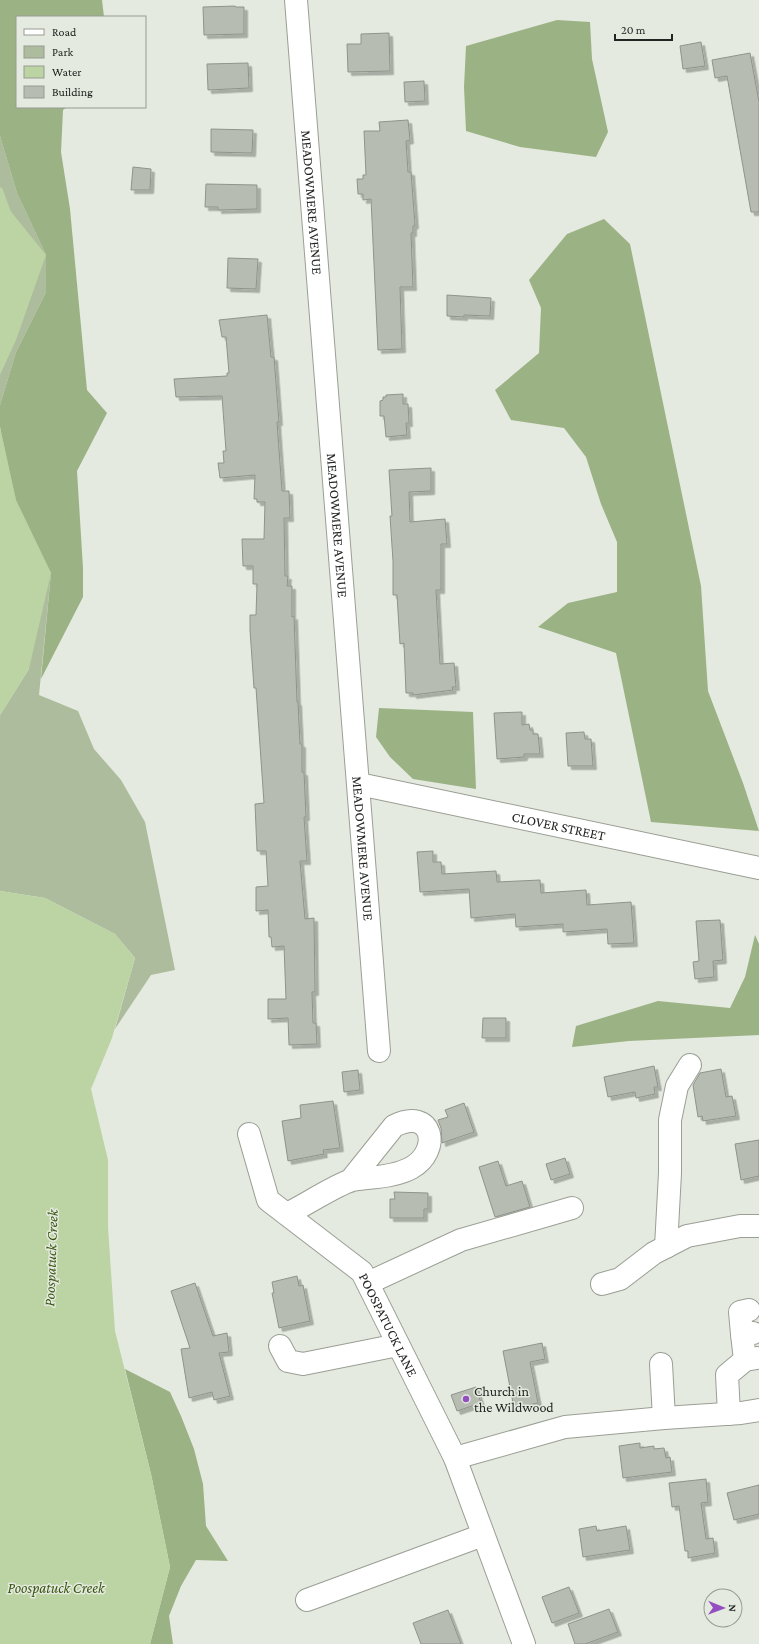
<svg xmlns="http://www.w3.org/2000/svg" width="759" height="1644" font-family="'Crimson Pro',serif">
	<defs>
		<filter id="shadow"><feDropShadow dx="3.5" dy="3.5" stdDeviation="0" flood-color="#0004"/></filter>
	</defs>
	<rect width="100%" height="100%" fill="#e4eadf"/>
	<path fill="#acbc9c" d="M 0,136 L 17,193 L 46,255 L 46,292 L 16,352 L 0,405 Z
		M 0,427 L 51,573 L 39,695 L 78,711 L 94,749 L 121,780 L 145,822 L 175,970 L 151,975 L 115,1029 L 135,958 L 115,934 L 45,898 L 0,891 L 0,715 L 29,669 Z"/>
	<path fill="#9bb284" d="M 0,0 L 102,0 L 104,17 L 17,17 L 17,107 L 67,107 L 63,110 L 61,152 L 70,209 L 87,390 L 107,413 L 77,471 L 83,568 L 83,597 L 41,679 L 51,573 L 16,500 L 0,427 L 0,405 L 16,352 L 46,292 L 46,255 L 17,193 L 0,136 Z
		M 557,20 L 590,22 L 592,59 L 608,132 L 596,157 L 520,147 L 466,131 L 464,87 L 466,46 Z
		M 604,219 L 630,244 L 701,586 L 708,691 L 743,783 L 759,831 L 651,822 L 616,653 L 538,627 L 568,603 L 617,592 L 617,542 L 601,504 L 586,457 L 564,428 L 511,420 L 495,390 L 539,353 L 541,308 L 529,280 L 567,234 Z
		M 379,708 L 473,712 L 476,789 L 413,779 L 390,757 L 376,737 Z
		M 755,935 L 759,944 L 759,1035 L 629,1041 L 572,1047 L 576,1026 L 658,1001 L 730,1008 L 745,977 Z
		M 125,1369 L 170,1392 L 181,1416 L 194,1449 L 203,1484 L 206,1526 L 228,1561 L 196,1560 L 181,1586 L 169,1616 L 173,1644 L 150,1644 L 170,1567 L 151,1474 Z"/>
	<path fill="#bcd4a4" d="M 0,198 L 46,255 L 16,340 L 0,375 Z
		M 0,427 L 16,500 L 51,573 L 29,669 L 0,715 Z
		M 0,891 L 45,898 L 115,934 L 135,958 L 112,1038 L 91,1089 L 108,1160 L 108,1227 L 115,1331 L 151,1474 L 170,1567 L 150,1644 L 0,1644 Z"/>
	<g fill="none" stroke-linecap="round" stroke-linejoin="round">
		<path stroke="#bcd4a4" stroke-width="5.5" d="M 0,190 L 8,212"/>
	</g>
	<path fill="#b6bcb1" stroke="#8f948a" filter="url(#shadow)" d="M 235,6 L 236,7 L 244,7 L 244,34 L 204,35 L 203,7 Z
		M 389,33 L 390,71 L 348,72 L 347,44 L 361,44 L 361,34 Z
		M 701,42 L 705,66 L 683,69 L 680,46 Z
		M 750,53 L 759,102 L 759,212 L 751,212 L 727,76 L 715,78 L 712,60 Z
		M 248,63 L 249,88 L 208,90 L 207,64 Z
		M 424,81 L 425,101 L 405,102 L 404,82 Z
		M 408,120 L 410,140 L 406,141 L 408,172 L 411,172 L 415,225 L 413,226 L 413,233 L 411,233 L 413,287 L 400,287 L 402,349 L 378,350 L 371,199 L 363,200 L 363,194 L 358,194 L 357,179 L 363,179 L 363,175 L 366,175 L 364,131 L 380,131 L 379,122 Z
		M 211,129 L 253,130 L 252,153 L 211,152 Z
		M 133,167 L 151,169 L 150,190 L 131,190 Z
		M 206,184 L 257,185 L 257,209 L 218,210 L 218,207 L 205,207 Z
		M 228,258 L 258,259 L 256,289 L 227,288 Z
		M 447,295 L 491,298 L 490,316 L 464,315 L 464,317 L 447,316 Z
		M 267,315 L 271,357 L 274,357 L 279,422 L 277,422 L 282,491 L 289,491 L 290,518 L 284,518 L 285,576 L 288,576 L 287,586 L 292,586 L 292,617 L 294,616 L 297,702 L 298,702 L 300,744 L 302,744 L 302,772 L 304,772 L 306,817 L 304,817 L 307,861 L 300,861 L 305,919 L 314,918 L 315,992 L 312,992 L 313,1023 L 316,1023 L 317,1044 L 289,1045 L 288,1018 L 268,1019 L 268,999 L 286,999 L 284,946 L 272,947 L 271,937 L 269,937 L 268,910 L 256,911 L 256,887 L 268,886 L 266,851 L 257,851 L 255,804 L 264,803 L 256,688 L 254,688 L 250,630 L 250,615 L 256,615 L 257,584 L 253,584 L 253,566 L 243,566 L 242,539 L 264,539 L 265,502 L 257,502 L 257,499 L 254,499 L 255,475 L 220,478 L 218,463 L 224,463 L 223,451 L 226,451 L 222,396 L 176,397 L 174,379 L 227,376 L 227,373 L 229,373 L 226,337 L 222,337 L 219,320 Z
		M 403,394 L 403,404 L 408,404 L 409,423 L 406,423 L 407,435 L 386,437 L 384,416 L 380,416 L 380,401 L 383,400 L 383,397 L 386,397 L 386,395 Z
		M 431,468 L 431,491 L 409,492 L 410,522 L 445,519 L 447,544 L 441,544 L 441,590 L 436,590 L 440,664 L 454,663 L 456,687 L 452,687 L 453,690 L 413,695 L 413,693 L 406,693 L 404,643 L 400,644 L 397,595 L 393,595 L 393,561 L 390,516 L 392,516 L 389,470 Z
		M 522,712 L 522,725 L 529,724 L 530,730 L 533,730 L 533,734 L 538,734 L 540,754 L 524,754 L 524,757 L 497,759 L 494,713 Z
		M 584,732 L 585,739 L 591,739 L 593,766 L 568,766 L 566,733 Z
		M 433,851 L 433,862 L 441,862 L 442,874 L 496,871 L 497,882 L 540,880 L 541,893 L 586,890 L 587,905 L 631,902 L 634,943 L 608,944 L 607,929 L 563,932 L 563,924 L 516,927 L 515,914 L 471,918 L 469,889 L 420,892 L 417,852 Z
		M 720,920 L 723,960 L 713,961 L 714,977 L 695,979 L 693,962 L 699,961 L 696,921 Z
		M 483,1018 L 506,1018 L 506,1038 L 482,1038 Z
		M 654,1066 L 658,1087 L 654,1087 L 655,1094 L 636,1098 L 635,1092 L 608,1097 L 604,1077 Z
		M 721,1069 L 726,1097 L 732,1096 L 736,1116 L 703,1121 L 702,1116 L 698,1117 L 693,1085 L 700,1073 Z
		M 358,1070 L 360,1090 L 344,1092 L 342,1072 Z
		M 333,1101 L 340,1148 L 323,1150 L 324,1154 L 288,1161 L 282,1121 L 301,1118 L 300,1105 Z
		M 464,1103 L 474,1132 L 442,1143 L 441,1128 L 438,1120 L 448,1117 L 445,1110 Z
		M 759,1140 L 759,1176 L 741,1180 L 735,1144 Z
		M 565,1158 L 570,1174 L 551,1180 L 546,1164 Z
		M 498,1161 L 506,1186 L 522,1181 L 530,1207 L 495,1217 L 479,1167 Z
		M 394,1192 L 428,1193 L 428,1209 L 424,1209 L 424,1218 L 390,1218 L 390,1199 L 395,1199 Z
		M 297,1276 L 299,1286 L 303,1285 L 310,1321 L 279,1328 L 272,1293 L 274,1293 L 272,1282 Z
		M 195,1283 L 213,1336 L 227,1333 L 229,1352 L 219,1353 L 230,1396 L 214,1400 L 212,1392 L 189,1398 L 181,1349 L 190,1348 L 171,1291 Z
		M 542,1343 L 545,1359 L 530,1362 L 538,1403 L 514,1408 L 503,1351 Z
		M 476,1387 L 481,1403 L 457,1411 L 451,1395 Z
		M 640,1443 L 640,1448 L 654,1446 L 654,1449 L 664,1448 L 666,1458 L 670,1457 L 672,1472 L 623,1478 L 619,1446 Z
		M 706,1479 L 708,1502 L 701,1503 L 706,1539 L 713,1538 L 715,1553 L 688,1558 L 688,1551 L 685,1551 L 679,1506 L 672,1507 L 669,1483 Z
		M 759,1485 L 759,1514 L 734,1520 L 727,1493 Z
		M 596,1526 L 597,1531 L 626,1526 L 630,1550 L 583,1557 L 579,1529 Z
		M 569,1587 L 579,1613 L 552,1623 L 542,1597 Z
		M 609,1609 L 618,1632 L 585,1644 L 575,1644 L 568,1624 Z
		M 448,1610 L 461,1644 L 421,1644 L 413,1623 Z"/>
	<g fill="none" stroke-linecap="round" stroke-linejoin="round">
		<defs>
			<g id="minor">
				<path id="s1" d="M 296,0 L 379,1051"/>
				<path id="s2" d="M 359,784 L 759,868"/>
				<path id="s3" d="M 249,1134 L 268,1200 L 362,1272 L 455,1458 L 524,1644"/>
				<path d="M 287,1214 C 307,1204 329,1189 349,1181 C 354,1179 361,1179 367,1178 C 381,1177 398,1175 411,1168 C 442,1151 433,1106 394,1126 L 350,1181"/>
				<path d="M 666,1247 L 670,1173 L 670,1120 L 677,1086 L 690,1065"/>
				<path d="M 368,1283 L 461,1240 L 572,1208"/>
				<path d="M 602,1284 L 620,1279 L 654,1253 L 687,1236 L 740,1226 L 759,1226"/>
				<path d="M 742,1334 L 740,1312 L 749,1310"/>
				<path d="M 280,1346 L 288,1361 L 303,1364 L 398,1345"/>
				<path d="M 745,1360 L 742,1334 L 753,1333"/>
				<path d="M 661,1364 L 664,1418"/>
				<path d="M 729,1414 L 727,1375 L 745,1360 L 757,1358"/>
				<path d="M 455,1458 L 565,1427 L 664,1418 L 741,1413 L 759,1410"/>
				<path d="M 307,1600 L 483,1535"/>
			</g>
		</defs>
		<use href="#minor" stroke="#9a9f95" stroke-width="24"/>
		<use href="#minor" stroke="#fff" stroke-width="22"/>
	</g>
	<circle fill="#934ec2" stroke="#e4eadf" stroke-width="1.5" cx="466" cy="1399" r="4"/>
	<g text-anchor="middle" stroke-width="3" stroke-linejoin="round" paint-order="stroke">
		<g font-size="14" fill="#232522" stroke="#e4eadf">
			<text dy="5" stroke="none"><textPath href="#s1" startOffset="203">MEADOWMERE AVENUE</textPath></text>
			<text dy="5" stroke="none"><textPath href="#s1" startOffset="527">MEADOWMERE AVENUE</textPath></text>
			<text dy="5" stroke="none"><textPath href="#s2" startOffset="204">CLOVER STREET</textPath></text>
			<text dy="5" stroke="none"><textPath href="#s1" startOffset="851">MEADOWMERE AVENUE</textPath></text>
			<text dy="5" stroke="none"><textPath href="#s3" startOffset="246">POOSPATUCK LANE</textPath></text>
		</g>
		<g font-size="14" fill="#232522" stroke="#e4eadf" text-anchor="start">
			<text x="474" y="1396">Church in<tspan x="474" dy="16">the Wildwood</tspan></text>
		</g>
		<g font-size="15" font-style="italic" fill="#39550f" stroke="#e4eadf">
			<text transform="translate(51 1258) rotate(-88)" y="5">Poospatuck Creek</text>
			<text x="56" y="1593">Poospatuck Creek</text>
		</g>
	</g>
	<rect x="16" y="16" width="130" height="92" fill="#e4eadf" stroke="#979b93"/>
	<rect x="24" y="29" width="20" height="6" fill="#ffffff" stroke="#979b93"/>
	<text x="52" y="36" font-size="12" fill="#232522">Road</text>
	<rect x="24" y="46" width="20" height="12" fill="#acbc9c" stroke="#979b93"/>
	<text x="52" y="56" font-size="12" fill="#232522">Park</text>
	<rect x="24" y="66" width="20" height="12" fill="#bcd4a4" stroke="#979b93"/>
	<text x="52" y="76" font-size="12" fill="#232522">Water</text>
	<rect x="24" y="86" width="20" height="12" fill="#b6bcb1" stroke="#979b93"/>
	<text x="52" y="96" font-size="12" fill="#232522">Building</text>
	<g transform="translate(723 1608) rotate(91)"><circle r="19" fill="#e4eadf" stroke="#979b93"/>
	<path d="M0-3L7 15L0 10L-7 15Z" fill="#934ec2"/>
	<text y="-6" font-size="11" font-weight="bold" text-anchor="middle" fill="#232522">N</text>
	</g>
	<path d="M615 34v6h57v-6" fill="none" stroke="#232522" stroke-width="2"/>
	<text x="621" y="34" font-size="12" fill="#232522" stroke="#e4eadf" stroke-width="3" paint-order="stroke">20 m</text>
</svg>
